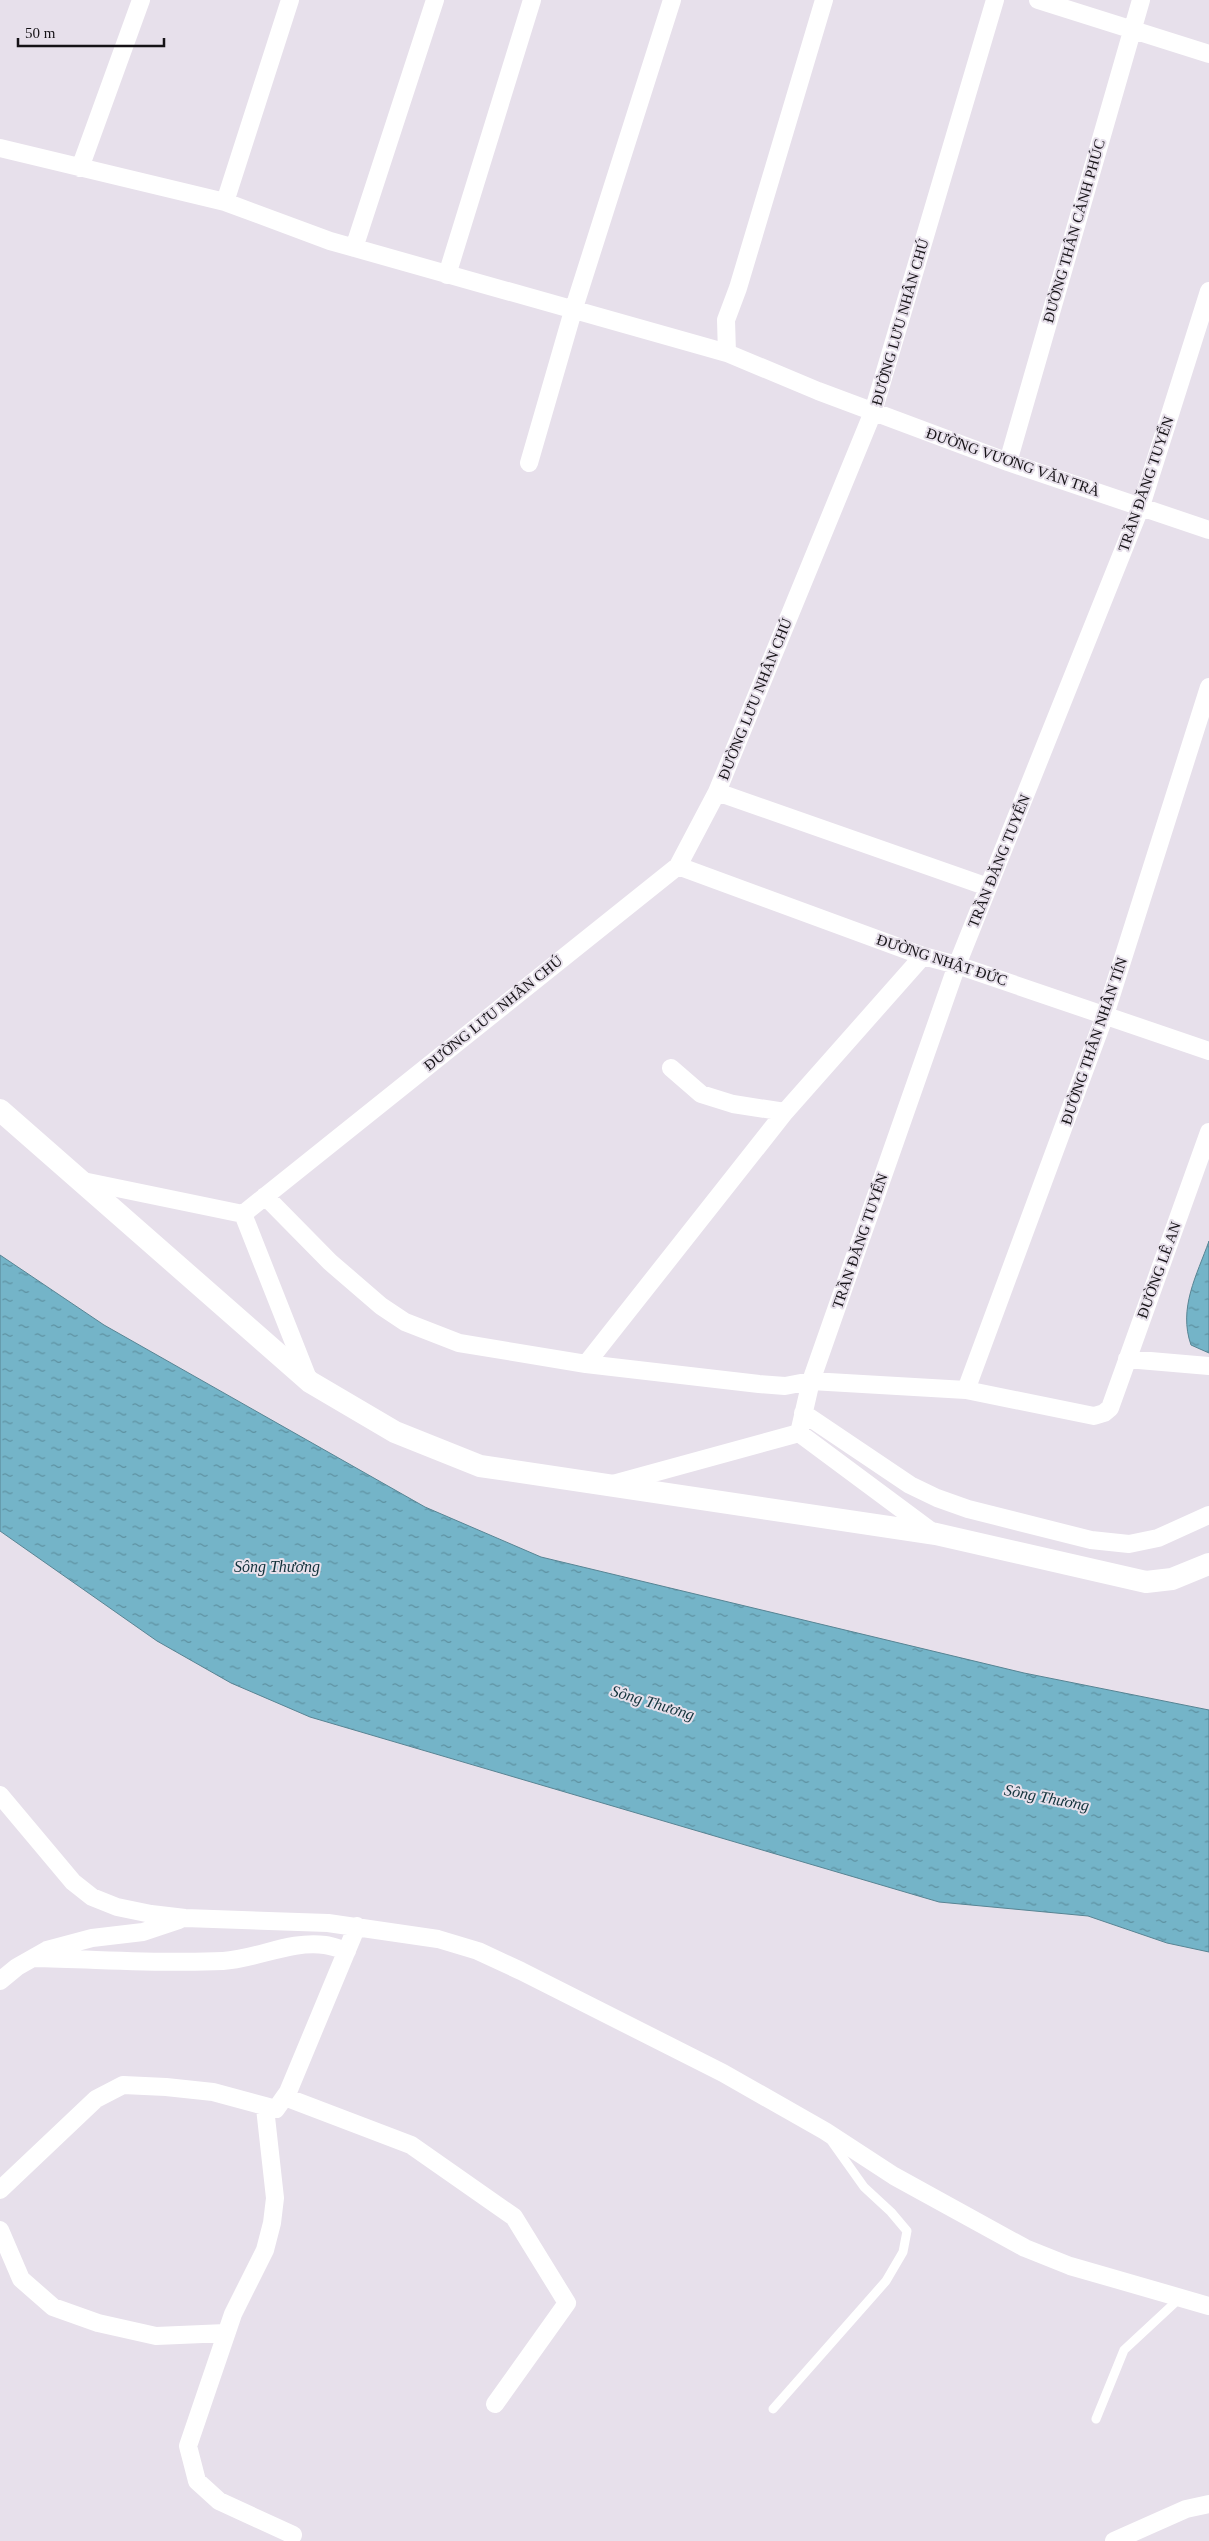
<svg xmlns="http://www.w3.org/2000/svg" width="1209" height="2541" font-family="Georgia,serif">
	<defs>
		<pattern id="water-ripples" width="26" height="14" patternUnits="userSpaceOnUse" patternTransform="scale(1.25)"><rect width="26" height="14" fill="#74b4c8"/><path d="M2 4q2-2 4 0t4 0M15 11q2-2 4 0t4 0" fill="none" stroke="#5e91a1"/></pattern>
	</defs>
	<rect width="100%" height="100%" fill="#e7e0eb"/>
	<path fill="url(#water-ripples)" stroke="#588493" d="M 1209,1241 L 1209,1353 L 1191,1345 C 1178,1308 1197,1275 1209,1241 Z
		M 0,1255 L 104,1325 L 425,1507 L 541,1557 L 1024,1673 L 1209,1710 L 1209,1952 L 1167,1943 L 1088,1916 L 939,1902 L 310,1717 L 231,1683 L 157,1641 L 0,1531 Z"/>
	<g fill="none" stroke-linecap="round" stroke-linejoin="round">
		<path stroke="#fff" stroke-width="9" d="M 773,2409 L 886,2281 L 903,2252 L 907,2231 L 891,2212 L 864,2187 L 832,2142
			M 1096,2419 L 1124,2350 L 1180,2298"/>
		<path stroke="#fff" stroke-width="18" d="M 1038,0 L 1209,54
			M 0,148 L 225,202 L 330,241 L 727,353 L 818,391 L 1008,462 L 1209,530
			M 80,168 L 141,0
			M 225,202 L 290,0
			M 354,248 L 435,0
			M 447,275 L 532,0
			M 727,353 L 726,320 L 738,288 L 824,0
			M 1008,462 L 1141,0
			M 529,463 L 573,311 L 672,0
			M 717,792 L 988,887
			M 678,866 L 923,956 L 957,965 L 1209,1051
			M 671,1068 L 701,1094 L 733,1104 L 785,1112
			M 83,1181 L 243,1214 L 309,1381
			M 265,1196 L 330,1262 L 381,1306 L 405,1322 L 459,1343 L 586,1364 L 759,1384 L 785,1386 L 811,1381 L 966,1390 L 1094,1416 L 1104,1413 L 1110,1408 L 1209,1132
			M 243,1214 L 678,866 L 717,792 L 873,412 L 995,0
			M 1127,1359 L 1209,1366
			M 586,1364 L 785,1112 L 923,956
			M 966,1390 L 1105,1015 L 1209,687
			M 803,1413 L 910,1485 L 937,1498 L 968,1509 L 1091,1540 L 1129,1544 L 1158,1538 L 1209,1515
			M 799,1433 L 811,1381 L 957,965 L 1141,506 L 1209,291
			M 613,1484 L 799,1433 L 935,1534
			M 0,1795 L 73,1882 L 92,1897 L 117,1907 L 151,1914 L 185,1918 L 328,1923 L 438,1939 L 478,1951 L 521,1971 L 723,2073 L 825,2131 L 894,2176 L 1025,2248 L 1070,2266 L 1209,2306
			M 33,1958 C 96,1959 160,1964 223,1961 C 257,1959 291,1940 325,1945 C 332,1946 340,1949 347,1951
			M 0,1981 L 17,1967 L 47,1950 L 92,1938 L 143,1932 L 179,1920
			M 285,2097 L 411,2145 L 514,2217 L 567,2303 L 495,2404
			M 265,2108 L 275,2198 L 272,2223 L 265,2250 L 233,2314 L 188,2446 L 197,2481 L 219,2501 L 293,2535
			M 0,2190 L 96,2099 L 123,2085 L 166,2087 L 213,2092 L 276,2109 L 288,2092 L 357,1926
			M 0,2230 L 21,2279 L 53,2307 L 98,2323 L 156,2336 L 226,2333
			M 1114,2541 L 1186,2509 L 1209,2504"/>
		<path stroke="#fff" stroke-width="22" d="M 0,1110 L 310,1382 L 395,1432 L 480,1466 L 936,1534 L 1146,1582 L 1172,1579 L 1209,1564"/>
	</g>
	<g text-anchor="middle" stroke-width="4" stroke-linejoin="round" paint-order="stroke">
		<g font-size="15" fill="#161317" stroke="#e7e0eb">
			<text transform="translate(1074 231) rotate(-74)" y="5">ĐƯỜNG THÂN CẢNH PHÚC</text>
			<text transform="translate(900 322) rotate(-74)" y="5">ĐƯỜNG LƯU NHÂN CHÚ</text>
			<text transform="translate(1013 462) rotate(19)" y="5">ĐƯỜNG VƯƠNG VĂN TRÀ</text>
			<text transform="translate(1146 484) rotate(-71)" y="5">TRẦN ĐĂNG TUYỂN</text>
			<text transform="translate(755 699) rotate(-68)" y="5">ĐƯỜNG LƯU NHÂN CHÚ</text>
			<text transform="translate(999 861) rotate(-68)" y="5">TRẦN ĐĂNG TUYỂN</text>
			<text transform="translate(942 960) rotate(18)" y="5">ĐƯỜNG NHẬT ĐỨC</text>
			<text transform="translate(493 1013) rotate(-39)" y="5">ĐƯỜNG LƯU NHÂN CHÚ</text>
			<text transform="translate(1094 1041) rotate(-71)" y="5">ĐƯỜNG THÂN NHÂN TÍN</text>
			<text transform="translate(860 1241) rotate(-71)" y="5">TRẦN ĐĂNG TUYỂN</text>
			<text transform="translate(1159 1270) rotate(-70)" y="5">ĐƯỜNG LÊ AN</text>
		</g>
		<g font-size="16" font-style="italic" fill="#11313a" stroke="#e7e0eb">
			<text x="277" y="1572">Sông Thương</text>
			<text transform="translate(653 1702) rotate(17)" y="6">Sông Thương</text>
			<text transform="translate(1047 1797) rotate(11)" y="6">Sông Thương</text>
		</g>
	</g>
	<path d="M18 38v8h146v-8" fill="none" stroke="#161317" stroke-width="2.5"/>
	<text x="25" y="38" font-size="15" fill="#161317" stroke="#e7e0eb" stroke-width="4" paint-order="stroke">50 m</text>
</svg>
